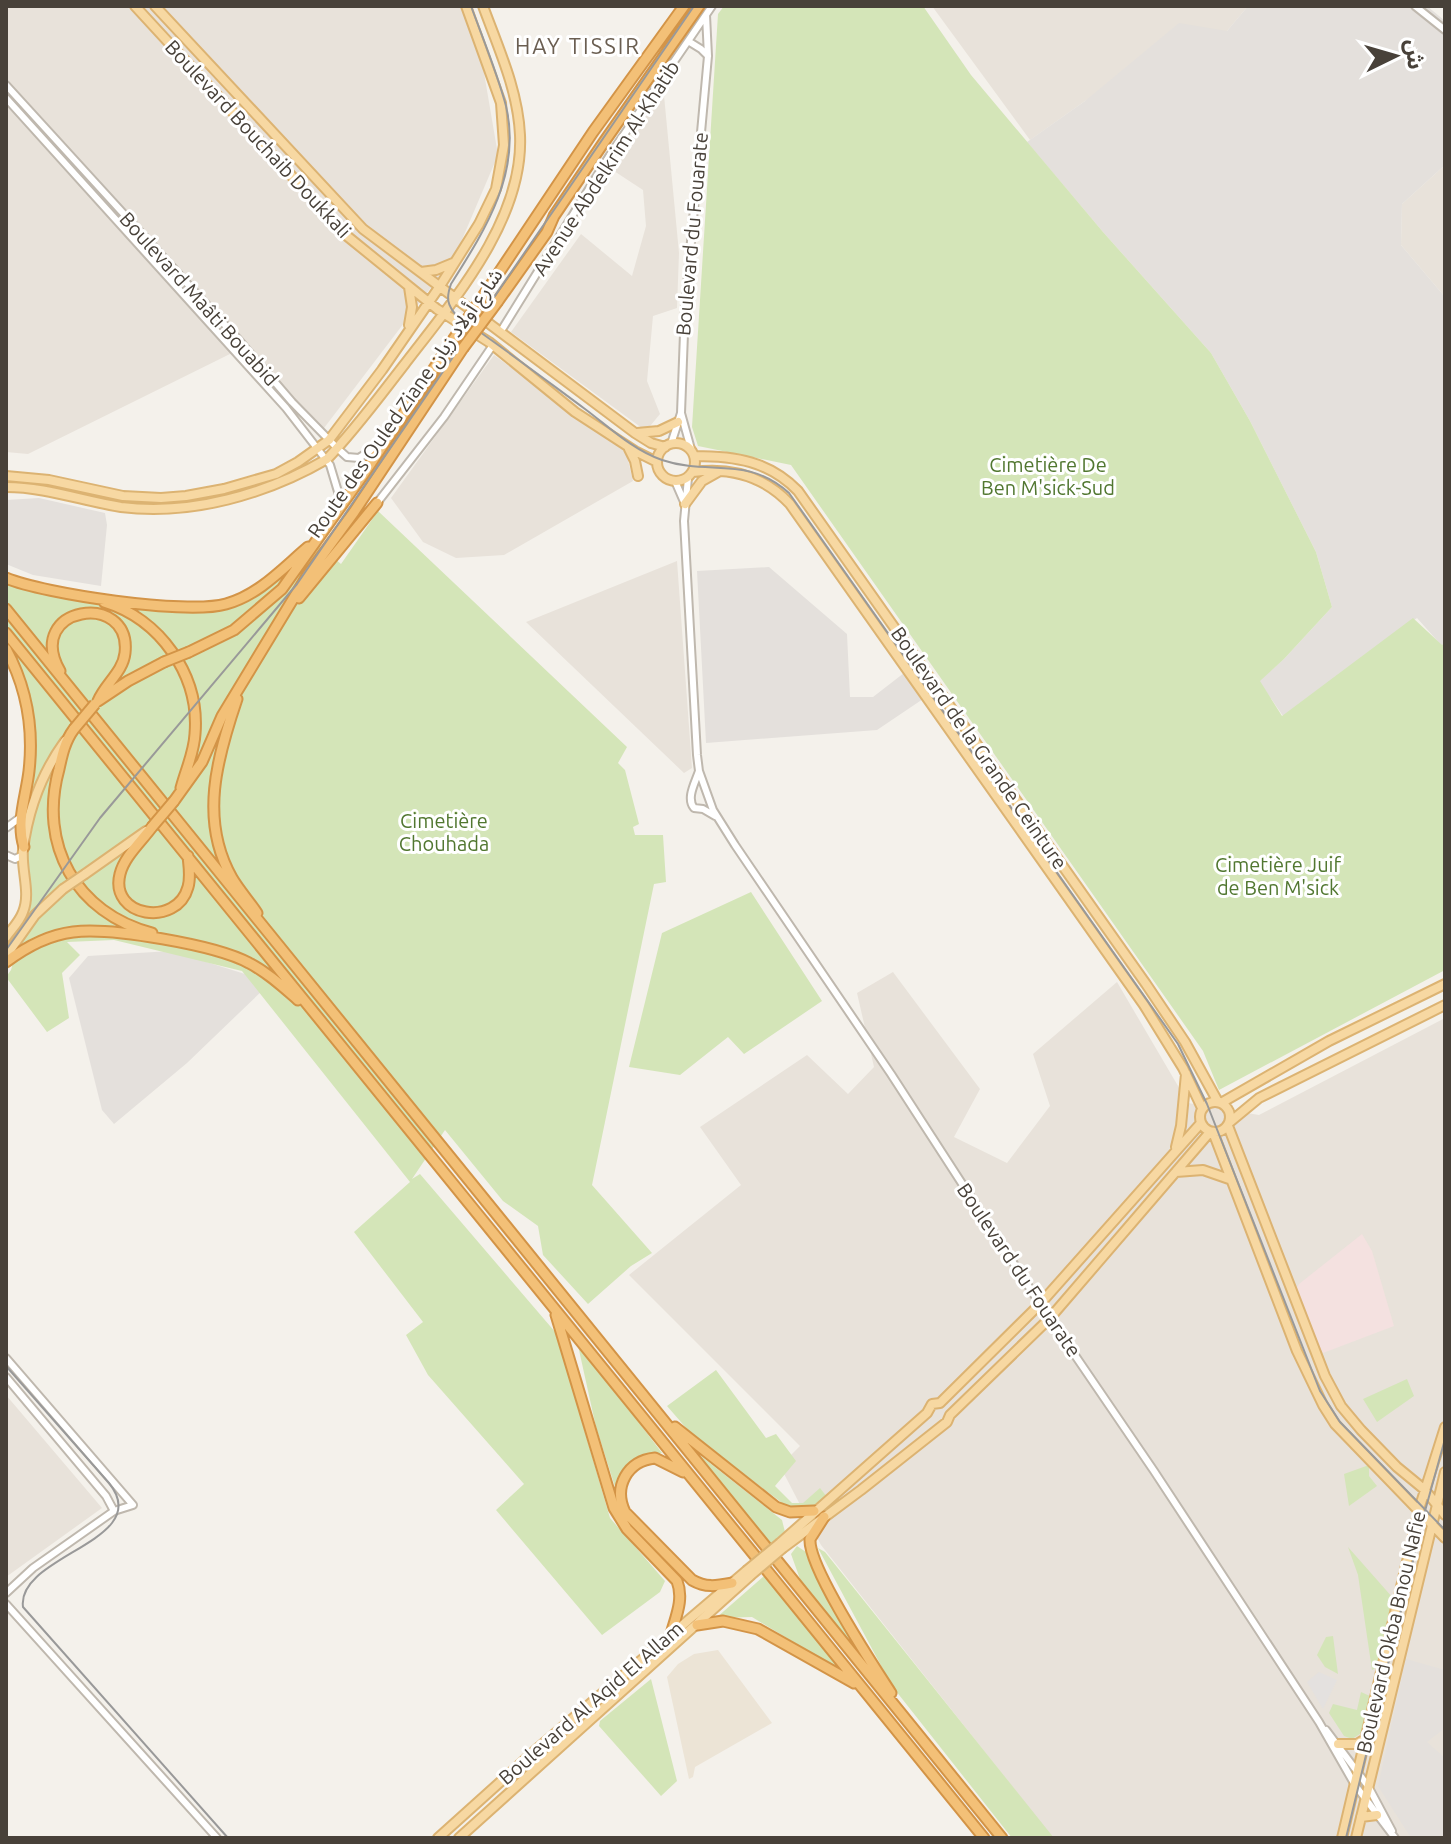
<svg xmlns="http://www.w3.org/2000/svg" width="1451" height="1844" font-family="Ubuntu,'Noto Sans Arabic',sans-serif">
	<rect width="100%" height="100%" fill="#f4f1eb"/>
	<path fill="#e8e2da" d="M 6,6 L 463,6 L 482,61 L 498,155 L 455,256 L 321,432 L 248,343 L 232,353 L 28,454 L 6,452 Z
		M 932,6 L 1248,6 L 1227,31 L 1085,101 L 1030,140 Z
		M 663,85 L 679,253 L 677,308 L 653,316 L 647,381 L 660,414 L 646,431 L 511,332 L 581,234 L 632,276 L 646,226 L 643,190 L 614,171 Z
		M 1445,165 L 1445,297 L 1401,245 L 1402,204 Z
		M 494,355 L 626,452 L 633,481 L 504,555 L 456,558 L 423,542 L 391,498 Z
		M 677,561 L 692,768 L 684,773 L 526,622 Z
		M 893,972 L 980,1089 L 954,1137 L 1007,1163 L 1050,1106 L 1033,1054 L 1117,982 L 1188,1103 L 1259,1115 L 1445,1018 L 1445,1838 L 1053,1838 L 821,1545 L 780,1466 L 800,1446 L 629,1275 L 741,1185 L 700,1127 L 807,1055 L 848,1094 L 874,1067 L 857,993 Z
		M 6,1395 L 102,1508 L 6,1577 Z"/>
	<path fill="#e4e0dc" d="M 1248,6 L 1427,6 L 1445,21 L 1445,165 L 1402,204 L 1401,245 L 1445,297 L 1445,643 L 1442,646 L 1417,618 L 1283,716 L 1259,681 L 1284,659 L 1332,607 L 1316,552 L 1250,421 L 1211,353 L 1103,232 L 1027,142 L 1085,101 L 1179,23 L 1227,31 Z
		M 39,498 L 105,513 L 107,525 L 101,586 L 33,575 L 6,564 L 6,500 Z
		M 769,567 L 847,634 L 850,697 L 873,697 L 904,673 L 923,699 L 877,730 L 706,743 L 697,571 Z
		M 171,951 L 245,974 L 265,988 L 187,1063 L 114,1124 L 102,1110 L 69,978 L 88,956 Z
		M 1406,1659 L 1445,1670 L 1445,1728 L 1427,1742 L 1445,1758 L 1445,1838 L 1411,1838 L 1378,1786 Z"/>
	<path fill="#ece4d6" d="M 718,1650 L 772,1723 L 695,1767 L 693,1777 L 689,1779 L 667,1677 L 678,1664 L 694,1654 Z"/>
	<path fill="#f4e1e0" d="M 1362,1234 L 1372,1251 L 1394,1326 L 1323,1353 L 1310,1333 L 1295,1291 L 1299,1284 Z"/>
	<path fill="#d4e5b8" d="M 724,6 L 923,6 L 971,75 L 1103,232 L 1211,353 L 1250,421 L 1316,552 L 1332,607 L 1284,659 L 1260,681 L 1282,716 L 1413,618 L 1442,645 L 1445,643 L 1445,970 L 1219,1090 L 1203,1051 L 791,465 L 698,446 L 692,427 L 718,14 Z
		M 378,511 L 627,747 L 618,763 L 625,770 L 639,824 L 633,827 L 635,835 L 663,835 L 666,882 L 654,884 L 592,1185 L 652,1253 L 631,1266 L 588,1304 L 543,1255 L 538,1226 L 503,1201 L 445,1130 L 412,1179 L 420,1174 L 556,1333 L 610,1518 L 665,1581 L 660,1592 L 602,1635 L 496,1510 L 524,1484 L 428,1375 L 406,1335 L 423,1322 L 354,1232 L 410,1182 L 242,971 L 114,940 L 67,942 L 80,955 L 62,973 L 69,1018 L 47,1032 L 6,977 L 11,970 L 28,906 L 25,841 L 27,795 L 33,749 L 20,668 L 6,642 L 6,574 L 36,585 L 202,607 L 241,599 L 315,542 L 341,564 Z
		M 751,892 L 822,1001 L 744,1054 L 728,1037 L 680,1075 L 629,1067 L 662,933 Z
		M 577,1341 L 662,1453 C 631,1457 627,1461 616,1490 L 596,1427 Z
		M 716,1370 L 766,1438 L 776,1434 L 796,1461 L 775,1486 L 792,1503 L 803,1503 L 820,1488 L 827,1497 L 817,1505 L 789,1508 L 694,1437 L 667,1406 Z
		M 1407,1379 L 1414,1396 L 1377,1422 L 1363,1399 Z
		M 692,1449 L 782,1520 L 785,1532 L 769,1545 Z
		M 1369,1465 L 1369,1476 L 1377,1486 L 1349,1506 L 1344,1474 Z
		M 797,1546 L 809,1554 L 869,1668 L 800,1579 L 791,1554 Z
		M 1348,1547 L 1393,1598 L 1377,1667 L 1372,1670 L 1358,1575 Z
		M 818,1548 L 825,1552 L 1054,1838 L 1012,1838 L 892,1686 Z
		M 765,1575 L 836,1664 L 835,1667 L 752,1617 L 716,1618 Z
		M 1333,1636 L 1338,1674 L 1325,1667 L 1317,1655 L 1326,1637 Z
		M 651,1679 L 677,1781 L 661,1796 L 599,1726 L 600,1721 Z
		M 1361,1692 L 1372,1697 L 1363,1732 L 1352,1739 L 1344,1736 L 1329,1713 L 1333,1704 L 1357,1710 Z"/>
	<path fill="#e4e1df" d="M 1319,1672 L 1337,1680 L 1323,1709 L 1307,1682 Z"/>
	<g fill="none" stroke-linecap="round" stroke-linejoin="round">
		<defs>
			<path id="minor" d="M 1415,6 L 1445,30
				M 688,41 L 701,49 L 708,56
				M 6,85 L 237,338 L 292,402 L 337,448 L 347,457 L 359,458 L 371,450 L 388,431
				M 6,98 L 286,408 L 330,465 L 342,505
				M 501,331 L 610,155 L 712,6
				M 681,413 L 691,449
				M 671,444 L 681,413 L 685,307 L 708,56 L 706,15
				M 688,478 L 684,521 L 697,755 L 699,771 L 713,810 L 735,845 L 891,1074 L 1040,1304 L 1154,1471 L 1319,1722 L 1355,1785 L 1395,1838
				M 675,481 L 685,504
				M 377,503 L 444,417 L 493,345
				M 699,771 C 695,783 686,798 694,808 L 703,809 L 715,816
				M 6,828 L 21,817
				M 6,855 L 15,859 L 23,855
				M 6,1358 L 133,1505 L 114,1511 L 33,1568 L 6,1593
				M 6,1377 L 106,1496 L 114,1511
				M 6,1604 L 217,1838
				M 1326,1730 L 1368,1786 L 1392,1831"/>
			<path id="major" d="M 135,6 L 347,236 L 437,309 L 489,342 L 575,412 L 635,451 L 657,462
				M 155,6 L 363,229 L 635,433 L 651,443 L 665,447
				M 421,272 L 436,270 L 453,263
				M 409,325 L 412,307 L 409,287
				M 637,433 L 659,431 L 678,422
				M657 462a19 19 0 1 1 38 0a19 19 0 1 1-38 0Z
				M 629,449 L 635,461 L 638,476
				M 695,456 C 735,456 769,461 798,491 L 1146,984 L 1185,1042 L 1218,1102
				M 693,472 C 731,467 764,476 790,504 L 1144,1005 L 1183,1068 L 1202,1108
				M 6,476 L 49,480 L 123,496 L 161,498 L 186,496 L 224,489 L 276,474 L 298,462 L 329,440 L 382,370 L 440,286 L 479,224 L 496,189 L 504,145 L 501,103 L 466,6
				M 6,487 C 46,487 82,501 121,507 C 191,516 267,494 327,459 C 355,430 379,397 404,365 C 453,301 524,220 520,135 C 518,90 498,47 483,6
				M 685,504 L 702,481 L 718,472
				M 85,874 L 146,831
				M 6,937 C 12,929 20,921 23,912 C 31,893 21,870 23,850 C 28,810 42,773 65,741
				M 6,956 L 35,915 L 63,889
				M1200 1117a15 15 0 1 1 30 0a15 15 0 1 1-30 0Z
				M 1221,1103 L 1329,1041 L 1445,984
				M 1230,1122 L 1259,1098 L 1445,1005
				M 1228,1126 L 1325,1376 L 1341,1406 L 1361,1430 L 1397,1467 L 1425,1490 L 1445,1515
				M 1213,1132 L 1297,1351 L 1323,1405 L 1335,1424 L 1445,1538
				M 1176,1147 L 1181,1126 L 1186,1074
				M 1176,1172 L 1203,1170 L 1229,1179
				M 780,1543 L 927,1413 L 932,1404 L 940,1403 L 1040,1304 L 1201,1123
				M 783,1548 L 861,1490 L 947,1422 L 950,1415 L 1050,1318 L 1210,1132
				M 1338,1744 L 1357,1744 L 1365,1739
				M 1361,1817 L 1377,1815
				M 438,1838 L 538,1748 L 746,1571
				M 459,1838 L 750,1576
				M 1342,1838 L 1420,1506 L 1445,1427
				M 1356,1838 L 1445,1472"/>
			<path id="highway" d="M 486,292 L 593,132 L 684,6
				M 498,301 L 547,232 L 554,216 L 604,142 L 699,6
				M 6,578 C 44,594 187,615 226,604 C 259,595 283,568 308,547
				M 299,598 L 377,503
				M 104,602 C 160,619 200,675 195,734 C 194,753 186,769 181,788
				M 6,609 L 1002,1838
				M 6,633 L 984,1838
				M 6,649 C 27,688 34,727 29,771 C 26,797 16,821 24,847
				M 189,652 L 234,630 L 282,589 L 363,475 L 453,340
				M 60,671 C 23,606 132,590 125,653 C 123,672 105,684 98,701
				M 237,699 C 217,758 199,820 232,878 C 239,890 249,901 257,913
				M 98,701 L 128,681 L 164,662
				M 74,729 C 65,741 62,755 59,769 C 38,845 76,913 152,933
				M 174,801 L 202,762 L 222,716 L 307,576 L 354,512 L 463,348
				M 152,827 C 141,842 124,857 120,874 C 109,917 177,928 188,887 C 191,877 189,866 188,856
				M 6,962 C 26,947 48,935 73,932 C 110,927 216,945 249,963 C 267,972 283,987 298,1000
				M 556,1315 L 614,1508 L 627,1529 L 677,1581 C 684,1599 676,1616 671,1634
				M 675,1427 L 776,1507 L 790,1512 L 814,1511
				M 683,1472 L 655,1458 C 627,1461 613,1487 625,1512 L 692,1580 C 706,1588 716,1586 732,1583
				M 824,1517 L 810,1539 C 808,1567 873,1665 891,1693
				M 697,1625 L 723,1621 L 758,1629 L 854,1683"/>
		</defs>
		<use href="#minor" stroke="#bfb8ae" stroke-width="10"/>
		<use href="#major" stroke="#dcb372" stroke-width="12"/>
		<use href="#highway" stroke="#d39447" stroke-width="13"/>
		<use href="#minor" stroke="#fff" stroke-width="6"/>
		<use href="#major" stroke="#f7d8a2" stroke-width="8"/>
		<use href="#highway" stroke="#f3c077" stroke-width="9"/>
		<path stroke="#999" stroke-width="2" d="M 471,6 C 483,39 497,72 506,106 C 522,173 485,230 451,284 C 446,298 447,305 457,316 C 501,346 543,378 585,409 C 609,427 633,450 662,460 C 709,476 747,455 789,493 L 1178,1044 L 1207,1104 L 1320,1391 L 1340,1422 L 1445,1530
			M 6,950 L 100,818 L 297,584 L 694,6
			M 6,1366 L 109,1483 C 156,1541 16,1555 23,1607 L 228,1838
			M 1346,1838 L 1425,1511 L 1445,1439"/>
		<defs>
			<path id="major-bridge" d="M 63,889 L 85,874
				M 746,1571 L 780,1543
				M 750,1576 L 783,1548"/>
			<path id="highway-bridge" d="M 453,340 L 486,292
				M 463,348 L 498,301
				M 164,662 L 189,652
				M 74,729 L 95,704
				M 152,827 L 174,801"/>
		</defs>
		<use href="#major-bridge" stroke="#dcb372" stroke-width="12" stroke-linecap="butt"/>
		<use href="#highway-bridge" stroke="#d39447" stroke-width="13" stroke-linecap="butt"/>
		<use href="#major-bridge" stroke="#f7d8a2" stroke-width="8"/>
		<use href="#highway-bridge" stroke="#f3c077" stroke-width="9"/>
	</g>
	<g text-anchor="middle" stroke-width="6" stroke-linejoin="round" paint-order="stroke">
		<g font-size="20" fill="#484139" stroke="#fff">
			<text transform="translate(258 139) rotate(47)" y="7">Boulevard Bouchaib Doukkali</text>
			<text transform="translate(606 168) rotate(-57)" y="7">Avenue Abdelkrim Al-Khatib</text>
			<text transform="translate(692 234) rotate(-85)" y="7">Boulevard du Fouarate</text>
			<text transform="translate(199 299) rotate(48)" y="7">Boulevard Maâti Bouabid</text>
			<text transform="translate(405 403) rotate(-55)" y="7">Route des Ouled Ziane شارع أولاد زيان</text>
			<text transform="translate(979 748) rotate(55)" y="7">Boulevard de la Grande Ceinture</text>
			<text transform="translate(1019 1270) rotate(56)" y="7">Boulevard du Fouarate</text>
			<text transform="translate(1391 1632) rotate(-77)" y="7">Boulevard Okba Bnou Nafie</text>
			<text transform="translate(591 1703) rotate(-41)" y="7">Boulevard Al Aqid El Allam</text>
		</g>
		<g font-size="20" fill="#517730" stroke="#fff">
			<text x="1048" y="472">Cimetière De<tspan x="1048" dy="23">Ben M'sick-Sud</tspan></text>
			<text x="444" y="828">Cimetière<tspan x="444" dy="23">Chouhada</tspan></text>
			<text x="1278" y="872">Cimetière Juif<tspan x="1278" dy="23">de Ben M'sick</tspan></text>
		</g>
		<g font-size="22" letter-spacing="2" fill="#6a5e51" stroke="#fff">
			<text x="578" y="54">HAY TISSIR</text>
		</g>
	</g>
	<rect width="1451" height="1844" fill="none" stroke="#484139" stroke-width="16"/>
	<g transform="translate(1395 56) rotate(85)" stroke="#ffffff" stroke-width="6" paint-order="stroke">
	<path d="M0-6L14 30L0 20L-14 30Z" fill="#484139"/>
	<text y="-12" font-size="22" font-weight="bold" text-anchor="middle" fill="#484139">ش</text>
	</g>
</svg>
